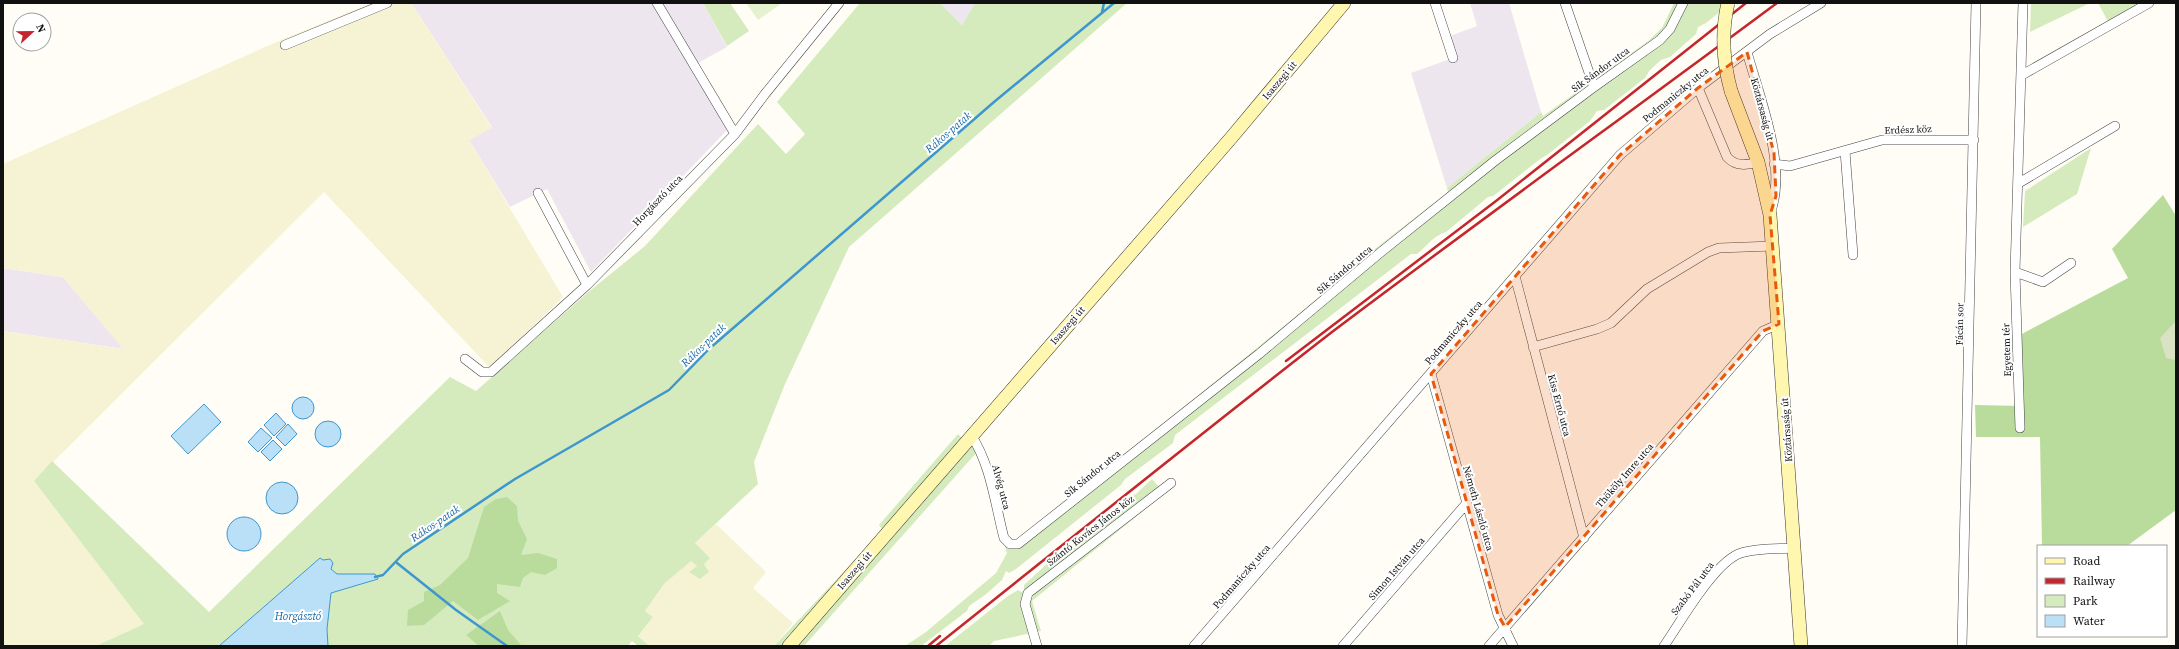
<svg xmlns="http://www.w3.org/2000/svg" width="2179" height="649" font-family="'Source Serif 4',serif">
	<rect width="100%" height="100%" fill="#fffdf5"/>
	<path fill="#eee6ef" d="M 411,3 L 703,3 L 727,47 L 698,63 L 729,128 L 591,272 L 547,189 L 510,207 L 469,140 L 492,127 Z
		M 940,3 L 975,3 L 962,25 Z
		M 1470,3 L 1509,3 L 1541,112 L 1447,188 L 1411,73 L 1453,58 L 1450,36 L 1477,26 Z
		M 3,268 L 63,277 L 124,349 L 3,331 Z"/>
	<path fill="#f6f3d4" d="M 372,3 L 411,3 L 492,128 L 469,140 L 563,297 L 490,368 L 324,192 L 34,481 L 145,624 L 96,646 L 3,646 L 3,331 L 123,349 L 63,277 L 3,268 L 3,164 L 281,40 Z
		M 716,524 L 766,572 L 753,588 L 793,623 L 774,646 L 649,646 L 638,636 L 653,617 L 645,611 L 664,584 L 691,560 L 697,566 L 689,572 L 710,558 L 694,543 Z"/>
	<path fill="#d5ebbd" d="M 703,3 L 730,3 L 749,31 L 727,46 Z
		M 860,3 L 940,3 L 962,25 L 975,3 L 1127,3 L 849,247 L 785,384 L 754,462 L 758,484 L 695,543 L 710,558 L 704,564 L 709,572 L 700,579 L 689,572 L 697,566 L 691,561 L 664,584 L 645,611 L 653,617 L 638,636 L 649,646 L 638,646 L 632,641 L 628,646 L 328,646 L 327,629 L 330,593 L 378,579 L 375,574 L 337,574 L 320,558 L 219,646 L 96,646 L 144,624 L 34,481 L 52,461 L 209,612 L 450,377 L 476,391 L 586,294 L 645,246 L 758,124 L 786,154 L 805,134 L 777,102 Z
		M 1674,3 L 1731,3 L 1706,23 L 1698,27 L 1696,34 L 1670,57 L 1661,60 L 1650,70 L 1645,78 L 1604,110 L 1597,111 L 1590,121 L 1547,155 C 1542,156 1502,190 1493,196 L 1488,197 L 1446,232 C 1433,236 1427,246 1417,254 L 1411,254 L 1175,435 L 1173,443 L 1125,479 L 1121,485 L 1016,569 L 1009,573 L 1006,571 L 1002,580 L 985,595 L 969,606 L 967,611 L 921,646 L 905,646 L 926,632 L 996,573 L 1007,553 L 1005,547 L 1023,537 L 1330,289 L 1330,284 L 1448,192 L 1447,188 L 1541,112 L 1543,116 L 1647,42 L 1662,28 Z
		M 2031,3 L 2090,3 L 2030,32 Z
		M 2098,3 L 2146,3 L 2110,25 Z
		M 2091,148 L 2077,194 L 2023,227 L 2025,191 Z
		M 958,434 L 977,452 L 804,646 L 774,646 L 883,530 L 879,525 Z
		M 1152,479 L 1160,488 L 1171,480 L 1174,486 L 1032,601 L 1041,631 L 994,641 L 989,646 L 945,646 L 1008,596 L 1018,590 L 1021,592 L 1024,591 L 1024,585 L 1048,563 L 1132,496 L 1136,494 Z"/>
	<path fill="#b9dc9c" d="M 2163,195 L 2176,216 L 2176,510 L 2127,546 L 2042,546 L 2040,437 L 1976,437 L 1975,405 L 2021,406 L 2018,336 L 2128,278 L 2112,249 Z
		M 507,497 L 517,506 L 518,521 L 527,539 L 521,555 L 538,553 L 557,559 L 557,568 L 545,575 L 531,572 L 523,578 L 520,587 L 497,584 L 497,593 L 510,601 L 478,620 L 453,601 L 424,625 L 407,626 L 408,610 L 424,601 L 424,592 L 440,585 L 468,558 L 484,507 L 496,499 Z
		M 500,611 L 508,630 L 522,646 L 479,646 L 466,635 Z"/>
	<path fill="#d9e3c4" d="M 2176,321 L 2176,360 L 2166,358 L 2160,338 Z"/>
	<path fill="#e6f2cf" d="M 746,3 L 782,3 L 758,20 Z"/>
	<path fill="#b9e0f7" stroke="#3f96cf" d="M292 408a11 11 0 1 1 22 0a11 11 0 1 1-22 0Z
		M 204,404 L 221,422 L 188,454 L 171,436 Z
		M 276,413 L 286,424 L 274,436 L 264,425 Z
		M315 434a13 13 0 1 1 26 0a13 13 0 1 1-26 0Z
		M 288,424 L 297,434 L 285,446 L 276,437 Z
		M 261,428 L 272,438 L 258,452 L 248,442 Z
		M 273,440 L 282,449 L 270,461 L 261,452 Z
		M266 498a16 16 0 1 1 32 0a16 16 0 1 1-32 0Z
		M227 534a17 17 0 1 1 34 0a17 17 0 1 1-34 0Z
		M 320,558 L 323,560 L 330,559 L 333,563 L 331,569 L 337,574 L 375,574 L 378,579 L 331,593 L 327,629 L 328,646 L 219,646 Z"/>
	<g fill="none" stroke-linecap="round" stroke-linejoin="round">
		<path stroke="#3f96cf" stroke-width="2.5" d="M 1102,12 L 1104,3
			M 397,563 L 456,610 L 507,646
			M 375,577 L 383,575 L 403,554 L 515,479 L 669,390 L 709,349 L 994,102 L 1114,3"/>
		<defs>
			<path id="minor" d="M 657,3 L 735,134
				M 1435,3 L 1453,58
				M 1565,3 L 1594,87
				M 285,45 L 387,3
				M 1747,52 C 1760,99 1788,167 1770,214
				M 2022,75 L 2149,3
				M 1698,88 L 1727,157 C 1736,167 1747,165 1758,162
				M 1845,151 L 1853,255
				M 1774,164 L 1790,166 L 1882,140 L 1974,140
				M 2019,183 L 2115,126
				M 538,193 L 587,285
				M 2015,272 L 2043,282 L 2071,263
				M 1515,276 L 1584,538
				M 1533,347 L 1597,329 L 1611,323 L 1647,289 L 1708,252 L 1719,248 L 1773,246
				M 465,359 L 482,372 L 491,372 L 587,285 L 735,134 L 765,94 L 839,3
				M 1431,374 L 1498,615 L 1513,646
				M 2020,428 L 2015,272 L 2023,3
				M 971,435 C 991,465 995,504 1004,538 L 1010,544 L 1018,544 L 1259,354 L 1381,252 L 1496,160 L 1594,87 L 1660,40 L 1670,29 L 1683,3
				M 1037,646 L 1025,604 L 1028,593 L 1171,483
				M 1194,646 L 1620,155 L 1698,88 L 1770,34 L 1821,3
				M 1343,646 L 1466,504
				M 1489,646 L 1763,331 L 1779,324
				M 1664,646 C 1680,623 1715,561 1741,553 C 1757,548 1777,549 1793,548
				M 1962,646 L 1976,3"/>
			<path id="secondary" d="M 1731,91 L 1758,162 L 1770,215 L 1801,646
				M 789,646 L 1231,138 L 1344,3"/>
		</defs>
		<use href="#minor" stroke="#444" stroke-width="10"/>
		<use href="#secondary" stroke="#333" stroke-width="14"/>
		<use href="#minor" stroke="#fff" stroke-width="9"/>
		<use href="#secondary" stroke="#fff6b0" stroke-width="13"/>
		<path stroke="#c4262e" stroke-width="2.5" d="M 1286,361 L 1496,201 L 1746,3
			M 928,646 L 940,636
			M 936,646 C 1068,541 1199,435 1332,332 C 1479,221 1629,113 1777,3"/>
		<defs>
			<path id="secondary-bridge" d="M 1728,3 C 1721,33 1723,62 1731,91"/>
		</defs>
		<use href="#secondary-bridge" stroke="#333" stroke-width="14" stroke-linecap="butt"/>
		<use href="#secondary-bridge" stroke="#fff6b0" stroke-width="13"/>
	</g>
	<path fill="#e8590c" fill-opacity="0.2" stroke="#e8590c" stroke-width="3" stroke-dasharray="8 5" stroke-linejoin="round" d="M 1747,52 L 1774,153 L 1776,196 L 1770,215 L 1779,324 L 1763,331 L 1505,627 L 1498,615 L 1431,374 L 1620,155 L 1698,88 Z"/>
	<g text-anchor="middle" stroke-width="4" stroke-linejoin="round" paint-order="stroke">
		<g font-size="10" fill="#111" stroke="#fff">
			<text transform="translate(1600 69) rotate(-36)" y="4">Sík Sándor utca</text>
			<text transform="translate(1279 80) rotate(-50)" y="4">Isaszegi út</text>
			<text transform="translate(1675 94) rotate(-39)" y="4">Podmaniczky utca</text>
			<text transform="translate(1763 109) rotate(75)" y="4">Köztársaság út</text>
			<text transform="translate(1908 129) rotate(-2)" y="4">Erdész köz</text>
			<text transform="translate(657 200) rotate(-46)" y="4">Horgásztó utca</text>
			<text transform="translate(1344 269) rotate(-40)" y="4">Sík Sándor utca</text>
			<text transform="translate(1959 324) rotate(-89)" y="4">Fácán sor</text>
			<text transform="translate(1067 325) rotate(-49)" y="4">Isaszegi út</text>
			<text transform="translate(1453 332) rotate(-49)" y="4">Podmaniczky utca</text>
			<text transform="translate(2006 350) rotate(-92)" y="4">Egyetem tér</text>
			<text transform="translate(1560 405) rotate(75)" y="4">Kiss Ernő utca</text>
			<text transform="translate(1786 430) rotate(-94)" y="4">Köztársaság út</text>
			<text transform="translate(1092 473) rotate(-39)" y="4">Sík Sándor utca</text>
			<text transform="translate(1624 475) rotate(-49)" y="4">Thököly Imre utca</text>
			<text transform="translate(1002 487) rotate(75)" y="4">Alvég utca</text>
			<text transform="translate(1479 508) rotate(74)" y="4">Németh László utca</text>
			<text transform="translate(1090 530) rotate(-38)" y="4">Szántó Kovács János köz</text>
			<text transform="translate(1396 568) rotate(-49)" y="4">Simon István utca</text>
			<text transform="translate(854 570) rotate(-49)" y="4">Isaszegi út</text>
			<text transform="translate(1241 576) rotate(-49)" y="4">Podmaniczky utca</text>
			<text transform="translate(1692 588) rotate(-53)" y="4">Szabó Pál utca</text>
		</g>
		<g font-size="11" font-style="italic" fill="#1768a6" stroke="#fff">
			<text transform="translate(948 132) rotate(-41)" y="4">Rákos-patak</text>
			<text transform="translate(703 345) rotate(-44)" y="4">Rákos-patak</text>
			<text transform="translate(435 523) rotate(-34)" y="4">Rákos-patak</text>
			<text x="298" y="620">Horgásztó</text>
		</g>
	</g>
	<rect width="2179" height="649" fill="none" stroke="#111111" stroke-width="8"/>
	<rect x="2037" y="545" width="130" height="92" fill="#ffffff" stroke="#a0a0a0"/>
	<rect x="2045" y="558" width="20" height="6" fill="#fff6b0" stroke="#a0a0a0"/>
	<text x="2073" y="565" font-size="12" fill="#111111">Road</text>
	<rect x="2045" y="578" width="20" height="6" fill="#c4262e" stroke="#a0a0a0"/>
	<text x="2073" y="585" font-size="12" fill="#111111">Railway</text>
	<rect x="2045" y="595" width="20" height="12" fill="#d5ebbd" stroke="#a0a0a0"/>
	<text x="2073" y="605" font-size="12" fill="#111111">Park</text>
	<rect x="2045" y="615" width="20" height="12" fill="#b9e0f7" stroke="#a0a0a0"/>
	<text x="2073" y="625" font-size="12" fill="#111111">Water</text>
	<g transform="translate(32 32) rotate(68)"><circle r="19" fill="#ffffff" stroke="#a0a0a0"/>
	<path d="M0-3L7 15L0 10L-7 15Z" fill="#c4262e"/>
	<text y="-6" font-size="11" font-weight="bold" text-anchor="middle" fill="#111111">N</text>
	</g>
</svg>
